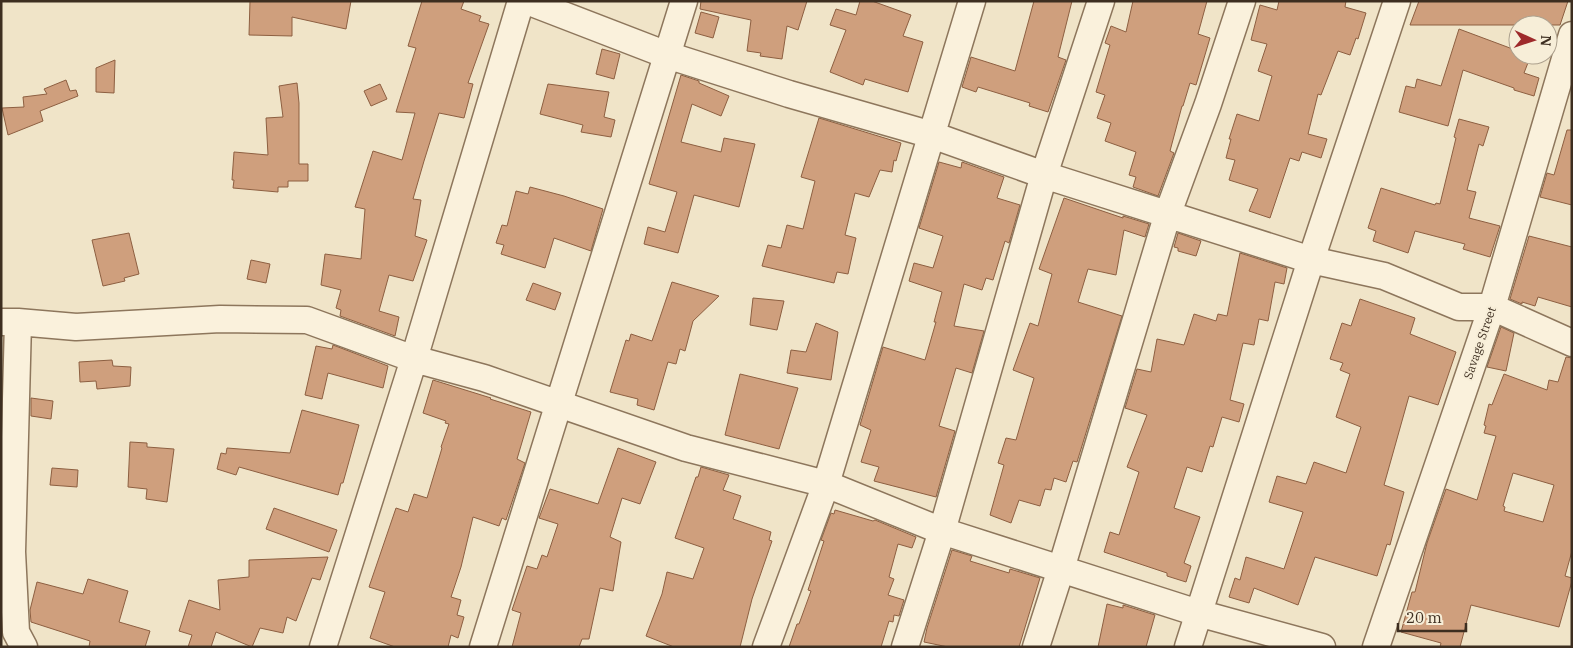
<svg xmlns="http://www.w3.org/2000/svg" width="1573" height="648" font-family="'IBM Plex Serif',serif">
	<rect width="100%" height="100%" fill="#f0e4c8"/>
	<path fill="#cf9f7d" stroke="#8d5f41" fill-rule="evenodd" d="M 250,1 L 351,1 L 346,29 L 292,17 L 292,36 L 249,35 Z
		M 422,1 L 464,1 L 461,9 L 481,16 L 479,21 L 489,24 L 468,83 L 473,84 L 464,118 L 439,113 L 424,161 L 413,199 L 421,200 L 415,236 L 427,240 L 413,281 L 389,275 L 379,311 L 399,317 L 395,336 L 340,316 L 341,310 L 336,308 L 341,290 L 321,285 L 325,254 L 361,259 L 365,209 L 355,207 L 373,151 L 402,160 L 415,113 L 396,112 L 416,48 L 408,46 Z
		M 701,1 L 807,1 L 798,30 L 787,26 L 782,59 L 760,56 L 761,53 L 747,51 L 751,20 L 700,9 Z
		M 860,1 L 872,1 L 911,15 L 903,36 L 923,42 L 908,92 L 865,79 L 863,85 L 830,72 L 846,30 L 830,25 L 836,9 L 856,15 Z
		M 1034,1 L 1072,1 L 1058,57 L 1066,60 L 1048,112 L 1029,106 L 1030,103 L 978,87 L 976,92 L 962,87 L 971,57 L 1015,71 Z
		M 1133,1 L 1207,1 L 1198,34 L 1210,38 L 1196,85 L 1190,83 L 1183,106 L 1182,106 L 1170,151 L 1174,153 L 1158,196 L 1133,187 L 1136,177 L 1129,175 L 1136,152 L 1105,141 L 1111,123 L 1097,118 L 1105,95 L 1096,92 L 1110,45 L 1105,43 L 1111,26 L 1126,32 Z
		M 1279,1 L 1346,1 L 1345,7 L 1366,13 L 1358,39 L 1356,38 L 1350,55 L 1338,51 L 1321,95 L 1318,94 L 1308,134 L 1327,139 L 1321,158 L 1302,152 L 1299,161 L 1290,158 L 1270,218 L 1249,211 L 1258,189 L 1229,180 L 1235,160 L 1226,158 L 1231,139 L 1229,139 L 1237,114 L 1259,121 L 1272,76 L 1258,71 L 1267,44 L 1251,40 L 1260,5 L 1277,10 Z
		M 1419,1 L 1568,1 L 1560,25 L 1410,25 Z
		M 701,12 L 719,17 L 713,38 L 695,33 Z
		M 1459,29 L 1518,51 L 1518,55 L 1531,55 L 1524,73 L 1539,78 L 1534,96 L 1514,90 L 1514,88 L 1463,70 L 1448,126 L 1399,112 L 1406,86 L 1415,88 L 1417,79 L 1441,86 Z
		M 602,49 L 620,54 L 614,79 L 596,74 Z
		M 115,60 L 114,93 L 96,92 L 96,68 Z
		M 681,75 L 699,81 L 699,83 L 729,96 L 721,116 L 692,104 L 681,142 L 721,152 L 724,138 L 755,144 L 739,207 L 694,195 L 678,253 L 644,244 L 648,227 L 665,232 L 677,192 L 649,184 Z
		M 66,80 L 70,91 L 76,90 L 78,96 L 40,111 L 43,121 L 8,135 L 2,108 L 24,107 L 23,97 L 47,94 L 44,89 Z
		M 297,83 L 299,103 L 299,164 L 308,164 L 308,181 L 288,181 L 288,187 L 278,187 L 278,192 L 233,188 L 234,180 L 232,180 L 234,152 L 268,155 L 266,118 L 283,117 L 279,86 Z
		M 380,84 L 387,99 L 371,106 L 364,91 Z
		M 548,84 L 609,92 L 604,117 L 615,120 L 611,137 L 581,132 L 583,125 L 540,114 Z
		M 819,118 L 901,143 L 896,161 L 894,160 L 892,172 L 880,170 L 869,197 L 855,193 L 845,235 L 856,238 L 848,274 L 837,272 L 834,283 L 762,266 L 768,245 L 781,248 L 787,225 L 803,229 L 815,181 L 801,177 Z
		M 1459,119 L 1489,127 L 1483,146 L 1479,144 L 1467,190 L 1476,192 L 1469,218 L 1500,226 L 1490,257 L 1463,249 L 1465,244 L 1415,231 L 1408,253 L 1373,241 L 1376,231 L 1368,228 L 1381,188 L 1435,205 L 1436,203 L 1440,204 L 1456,138 L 1454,137 Z
		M 1567,130 L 1572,130 L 1572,205 L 1540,197 L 1547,173 L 1554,175 Z
		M 939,162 L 961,168 L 962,162 L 1004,177 L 997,198 L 1020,205 L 1009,243 L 1005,241 L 993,280 L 986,278 L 982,290 L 964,284 L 954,326 L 984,331 L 972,373 L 956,368 L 939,426 L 955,431 L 936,497 L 874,481 L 879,467 L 861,462 L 871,430 L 860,425 L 883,347 L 925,360 L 936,322 L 934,322 L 942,292 L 909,281 L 914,263 L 933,268 L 943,236 L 919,228 Z
		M 530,187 L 564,196 L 603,209 L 591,251 L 554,238 L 545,268 L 501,254 L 504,245 L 496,243 L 502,225 L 507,226 L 516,191 L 528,194 Z
		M 1064,198 L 1123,218 L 1123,216 L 1149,224 L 1145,237 L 1124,230 L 1116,275 L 1088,269 L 1078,302 L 1122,316 L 1077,462 L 1073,461 L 1066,482 L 1054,478 L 1051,490 L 1045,489 L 1040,506 L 1019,500 L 1011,523 L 990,515 L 1004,465 L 998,463 L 1006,438 L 1016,440 L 1034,378 L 1013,370 L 1030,323 L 1038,326 L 1052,274 L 1039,269 Z
		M 129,233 L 139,274 L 124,278 L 125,281 L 103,286 L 92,240 Z
		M 1178,233 L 1201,241 L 1196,256 L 1178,251 L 1178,248 L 1174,247 Z
		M 1529,236 L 1572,247 L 1572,307 L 1538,297 L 1535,306 L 1522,302 L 1522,304 L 1510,299 Z
		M 1240,253 L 1287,268 L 1284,284 L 1275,282 L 1268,321 L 1259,319 L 1254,345 L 1243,343 L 1230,400 L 1244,404 L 1239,422 L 1222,417 L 1213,447 L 1210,446 L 1202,472 L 1187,467 L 1174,508 L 1200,517 L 1184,563 L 1191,566 L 1186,582 L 1167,576 L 1167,573 L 1104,552 L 1110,532 L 1119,535 L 1139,472 L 1127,467 L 1147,415 L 1125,408 L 1137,369 L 1151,372 L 1157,339 L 1184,345 L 1194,314 L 1216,321 L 1218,314 L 1227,316 Z
		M 251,260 L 270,264 L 266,283 L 247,279 Z
		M 672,282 L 719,296 L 693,321 L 685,351 L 680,349 L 676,364 L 668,362 L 654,410 L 637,405 L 638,399 L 610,392 L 626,340 L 629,341 L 631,334 L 652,341 Z
		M 533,283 L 561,293 L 555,310 L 526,300 Z
		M 753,298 L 784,301 L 777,330 L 750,325 Z
		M 1360,299 L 1415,318 L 1410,334 L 1456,352 L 1438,405 L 1409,396 L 1384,485 L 1404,492 L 1390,545 L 1387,544 L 1377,576 L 1315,557 L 1298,605 L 1254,588 L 1249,603 L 1229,597 L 1235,578 L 1240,580 L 1246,557 L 1284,569 L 1303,512 L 1269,502 L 1277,476 L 1306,484 L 1314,462 L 1346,473 L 1361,427 L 1336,417 L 1350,374 L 1340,370 L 1343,363 L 1330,359 L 1342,323 L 1351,326 Z
		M 816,323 L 838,332 L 831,380 L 787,373 L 791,350 L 806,352 Z
		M 1501,327 L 1514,333 L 1506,371 L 1487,367 Z
		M 333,345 L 388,366 L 383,388 L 328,373 L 322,399 L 305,395 L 316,346 L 332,349 Z
		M 1566,357 L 1572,358 L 1572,551 L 1565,576 L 1572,578 L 1572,581 L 1559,627 L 1471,605 L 1460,647 L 1440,647 L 1441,643 L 1401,632 L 1412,592 L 1415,592 L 1427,543 L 1446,489 L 1477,500 L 1496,436 L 1484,433 L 1486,426 L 1484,425 L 1489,404 L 1492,405 L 1504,374 L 1547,390 L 1549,380 L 1558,382 ZM 1513,473 L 1554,485 L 1543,522 L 1504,511 L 1505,507 L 1503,506 Z
		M 112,360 L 113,366 L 131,367 L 130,386 L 97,389 L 96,381 L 80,382 L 79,362 Z
		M 740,374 L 798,388 L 779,449 L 725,435 Z
		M 433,380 L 491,398 L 490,399 L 531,412 L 517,459 L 525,463 L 506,520 L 502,518 L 499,526 L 473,517 L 461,567 L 451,597 L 461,600 L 457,615 L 464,617 L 458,638 L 451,635 L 448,647 L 395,647 L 370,638 L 385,592 L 369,587 L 396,508 L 408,512 L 414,494 L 427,498 L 442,448 L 441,447 L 449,424 L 445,423 L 446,421 L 423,413 Z
		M 31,398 L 53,401 L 51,419 L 31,416 Z
		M 302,410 L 359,425 L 343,483 L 341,483 L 338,495 L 239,467 L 236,475 L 217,469 L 221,453 L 226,454 L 227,448 L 290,453 Z
		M 130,442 L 147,443 L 147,447 L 174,449 L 167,502 L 146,499 L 147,489 L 128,487 Z
		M 618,448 L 656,462 L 640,504 L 622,498 L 610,537 L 621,542 L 613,591 L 600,588 L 589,639 L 582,639 L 579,647 L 512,647 L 521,613 L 512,610 L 527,566 L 537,569 L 542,555 L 547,557 L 558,524 L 539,518 L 550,489 L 598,504 Z
		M 701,467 L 729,475 L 723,490 L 741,496 L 733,519 L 771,532 L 769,540 L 772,541 L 752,599 L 740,647 L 674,647 L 646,636 L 662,594 L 667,572 L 693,579 L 704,548 L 675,538 L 696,477 L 698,477 Z
		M 52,468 L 78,470 L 77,487 L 50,485 Z
		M 274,508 L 337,530 L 329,552 L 266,529 Z
		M 835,510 L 873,521 L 875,520 L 916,537 L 912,548 L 898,544 L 889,577 L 894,579 L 888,595 L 904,600 L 899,616 L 894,615 L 893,622 L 889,621 L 881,647 L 789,647 L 797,624 L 799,624 L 811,591 L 808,590 L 824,541 L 821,540 L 831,513 L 834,514 Z
		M 952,550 L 972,556 L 970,561 L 1009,573 L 1010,569 L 1040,578 L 1019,647 L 948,647 L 924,642 L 927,628 Z
		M 328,557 L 320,580 L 312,578 L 296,621 L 287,617 L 283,633 L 260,628 L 252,647 L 216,632 L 211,647 L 188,647 L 192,635 L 179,631 L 189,600 L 220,610 L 218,580 L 249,577 L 249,560 Z
		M 88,579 L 128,591 L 119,622 L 150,631 L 145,647 L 89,647 L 90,641 L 31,622 L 30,610 L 37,582 L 83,594 Z
		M 1107,604 L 1123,608 L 1123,605 L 1155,615 L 1146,647 L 1098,647 Z"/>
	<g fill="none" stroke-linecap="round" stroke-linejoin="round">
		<defs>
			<path id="minor" d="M 527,1 L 667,55 L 789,94 L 932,135 L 1044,175 L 1311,260 L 1384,276 L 1459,307 L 1492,307 L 1572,343
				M 1,322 L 18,322 L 76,327 L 220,319 L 307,320 L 414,359 L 484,378 L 686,448 L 826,484 L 942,531 L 1198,613 L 1322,647
				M 18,322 L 12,552 L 16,632 L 24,647
				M 323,647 L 414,359 L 521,1
				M 483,647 L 684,1
				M 766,647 L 826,484 L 972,1
				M 905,647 L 942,531 L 1044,175 L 1101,1
				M 1036,647 L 1061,569 L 1168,213 L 1208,104 L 1242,1
				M 1188,647 L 1311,260 L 1397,1
				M 1376,647 L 1492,307 L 1572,35"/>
		</defs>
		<use href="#minor" stroke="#8d765c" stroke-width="29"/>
		<use href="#minor" stroke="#faf1dc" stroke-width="26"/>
	</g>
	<g text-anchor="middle" stroke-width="4" stroke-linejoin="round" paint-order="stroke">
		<g font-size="12" fill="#3d2e20" stroke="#f7eed8">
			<text transform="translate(1480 343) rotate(-71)" y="4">Savage Street</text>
		</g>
	</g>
	<rect width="1573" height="648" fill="none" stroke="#3d2e20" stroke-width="5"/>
	<g transform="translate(1533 40) rotate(93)"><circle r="24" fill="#f7eed8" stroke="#ada18e"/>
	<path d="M0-4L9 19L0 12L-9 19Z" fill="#9e2a2b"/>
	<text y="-8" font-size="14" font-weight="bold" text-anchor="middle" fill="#3d2e20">N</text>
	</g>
	<path d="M1398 623v8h68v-8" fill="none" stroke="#3d2e20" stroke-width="2.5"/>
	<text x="1406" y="623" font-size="15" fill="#3d2e20" stroke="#f7eed8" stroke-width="4" paint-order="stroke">20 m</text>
</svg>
